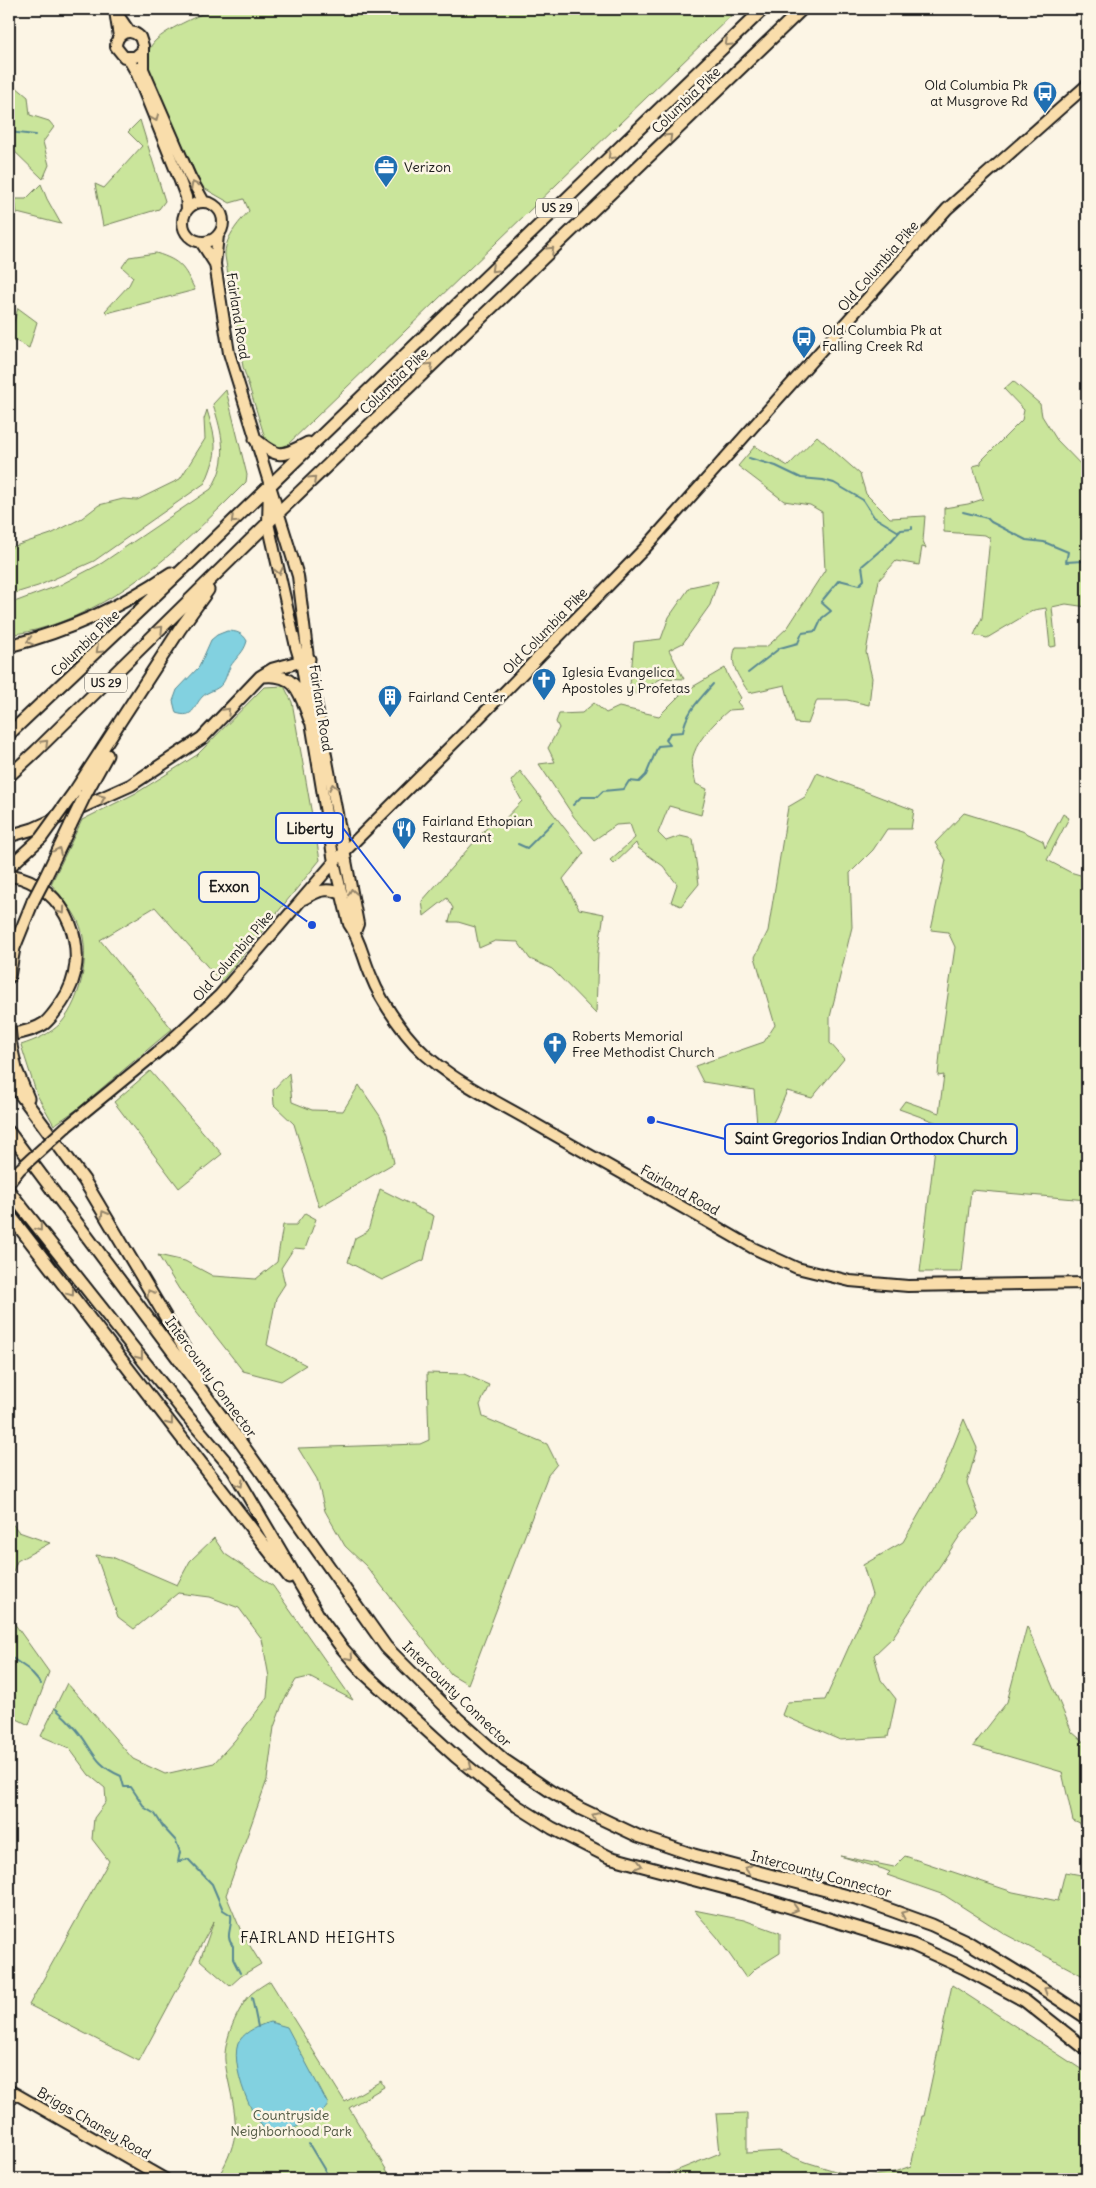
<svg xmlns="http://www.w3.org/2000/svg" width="1096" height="2188" font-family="Delius,sans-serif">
	<rect width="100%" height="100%" fill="#fcf5e5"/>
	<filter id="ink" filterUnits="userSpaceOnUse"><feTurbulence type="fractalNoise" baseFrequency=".02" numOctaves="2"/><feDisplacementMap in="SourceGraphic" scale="10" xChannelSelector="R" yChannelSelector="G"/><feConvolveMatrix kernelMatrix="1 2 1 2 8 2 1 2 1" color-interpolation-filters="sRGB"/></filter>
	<g filter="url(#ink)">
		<path fill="#cae59b" stroke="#73805c" d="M 212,9 L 738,9 L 284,448 L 270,446 L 265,438 L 243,367 L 225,256 C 224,239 238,223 249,211 L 244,199 L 230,203 L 202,187 L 149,71 C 148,63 147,56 150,48 C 157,32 197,17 212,9 Z
			M 9,81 L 28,97 L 30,115 L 49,121 L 54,127 L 43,142 L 49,165 L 43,179 L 9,146 Z
			M 140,120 L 165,201 L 159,209 L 103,226 L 95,184 L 104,188 L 142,146 L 128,132 Z
			M 41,184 L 47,199 L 61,224 L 17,213 L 15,199 L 26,199 Z
			M 156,253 C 181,261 184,267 195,290 L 107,313 L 105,311 L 129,285 L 133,277 L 122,267 L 129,257 Z
			M 18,308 L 37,322 L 29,348 L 16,341 L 9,342 L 9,329 L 12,328 Z
			M 1013,381 L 1040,404 L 1042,416 L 1057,440 L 1087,471 L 1087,607 L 1066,604 L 1052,607 L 1056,646 L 1050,647 L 1046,608 L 1034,610 L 987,638 L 974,635 L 982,618 L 990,538 L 985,535 L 944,532 L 944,508 L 968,504 L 983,499 L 973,466 L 981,464 L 981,461 L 1022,420 L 1024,410 L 1004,389 Z
			M 226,390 L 247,475 L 246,482 C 188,540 127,602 46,627 C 34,631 21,633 9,635 L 9,604 L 60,585 L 102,563 L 211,489 C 230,459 222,434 213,404 Z
			M 207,410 C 217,443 219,451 205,483 L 94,561 L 38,586 L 9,595 L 9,548 L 51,534 L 82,518 L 99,505 L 123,499 L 137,500 L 180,479 L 205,439 L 204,419 Z
			M 817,436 L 860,474 L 866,494 L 890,518 L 925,516 L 923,541 L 926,548 L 922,547 L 919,565 L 896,561 L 879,580 L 866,652 L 872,678 L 869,705 L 847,700 L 817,700 L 808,724 L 795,723 L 785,685 L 749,693 C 740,678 728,665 736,647 L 766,647 L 771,643 L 788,627 L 825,570 L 822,512 L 810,505 L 784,501 L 738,466 L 755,446 L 788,466 Z
			M 718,581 L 710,605 L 683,643 L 669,650 L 684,679 L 662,678 L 635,694 L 630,685 L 634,642 L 661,639 L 669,617 L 690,587 Z
			M 725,668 L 728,676 L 741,698 L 737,702 L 743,709 L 729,710 C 717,720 699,738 694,753 C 690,762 694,775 696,784 L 707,789 L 701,815 L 669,806 L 658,833 L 666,841 L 680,836 L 693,839 L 699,884 L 681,906 L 671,902 L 677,884 L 663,866 L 638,848 L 636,843 L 614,864 L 610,860 L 635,838 L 630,824 L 616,825 L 594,840 L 574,817 L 539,764 L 555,762 L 548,748 L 559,728 L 556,722 L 559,714 L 582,713 L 594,703 L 606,713 L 619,707 L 659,716 L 682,693 Z
			M 284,686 L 292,702 L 320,860 L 221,982 L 155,907 L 100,940 L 172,1029 L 76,1110 L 54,1125 L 37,1095 L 21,1045 C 36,1040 50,1034 61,1023 C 82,999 92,950 78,921 C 71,907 61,896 51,884 L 82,820 L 138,792 L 197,755 L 264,687 Z
			M 520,771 L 584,853 L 563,879 L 579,909 L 604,914 L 598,951 L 596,1014 L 552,969 L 530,959 L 518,942 L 495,941 L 479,948 L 475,927 L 458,922 L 449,922 L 453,908 L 447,898 L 424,916 L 422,901 L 491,823 L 501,823 L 522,801 L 511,781 Z
			M 817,773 L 914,810 L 911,829 L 887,829 L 873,850 L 850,873 L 852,927 L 830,1017 L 830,1043 L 844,1059 L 812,1098 L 787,1091 L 776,1117 L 759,1147 L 754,1090 L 703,1082 L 695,1066 L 764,1042 L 775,1025 L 755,957 L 768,931 L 788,807 L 805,797 Z
			M 964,813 L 1022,831 L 1043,841 L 1045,848 L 1063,814 L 1069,818 L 1047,860 L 1070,872 L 1087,877 L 1087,1200 L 971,1190 L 962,1272 L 920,1272 L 938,1123 L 899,1109 L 905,1101 L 939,1113 L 944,1075 L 938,1076 L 941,1042 L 955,947 L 948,932 L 931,930 L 946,860 L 935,843 Z
			M 150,1071 L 222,1154 L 179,1188 L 114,1102 Z
			M 289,1073 L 292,1102 L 312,1110 L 343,1111 L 359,1085 L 380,1116 L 388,1134 L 394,1163 L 319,1207 L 294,1124 L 274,1105 L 273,1090 Z
			M 380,1189 L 434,1216 L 424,1260 L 382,1280 L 348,1262 L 355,1238 L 368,1231 Z
			M 305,1213 L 316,1219 L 305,1249 L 294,1248 L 281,1268 L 285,1284 L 276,1298 L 267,1345 L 306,1365 L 281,1381 L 243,1371 L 179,1289 L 158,1255 L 185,1261 L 213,1276 L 256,1279 L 277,1262 L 283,1225 L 296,1225 Z
			M 427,1373 L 464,1374 L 489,1385 L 480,1405 L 483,1417 L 547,1444 L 557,1464 L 548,1475 L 468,1684 L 451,1674 L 366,1566 L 345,1546 L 325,1511 L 317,1479 L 298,1448 L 420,1444 L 429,1440 Z
			M 964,1419 L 977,1448 L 967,1483 L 979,1515 L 961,1534 L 893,1637 L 874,1655 L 881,1680 L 896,1699 L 888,1737 L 840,1740 L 782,1715 L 787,1702 L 825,1700 L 872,1595 L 863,1565 L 903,1542 L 943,1472 Z
			M 9,1520 L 19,1532 L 50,1543 L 17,1561 L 9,1582 Z
			M 214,1538 L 225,1554 L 273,1586 L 353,1700 L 309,1677 L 296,1680 L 284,1700 L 274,1727 L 267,1780 L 226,1895 L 241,1931 L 261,1964 L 241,1976 L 230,1986 L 200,1960 L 214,1921 L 139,2061 L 29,2005 L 109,1861 L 92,1839 L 94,1818 L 106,1802 L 105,1788 L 89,1775 L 69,1748 L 41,1736 L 67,1683 L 133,1759 L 165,1774 L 214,1763 L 235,1740 L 267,1698 L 269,1677 L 262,1639 L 239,1608 L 210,1597 L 178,1593 L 134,1629 L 118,1617 L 96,1555 L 112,1557 L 177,1585 L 190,1561 Z
			M 9,1616 L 49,1672 L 29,1725 L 9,1715 Z
			M 1027,1626 L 1072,1732 L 1087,1745 L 1087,1827 L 1073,1821 L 1062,1772 L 973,1746 L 1007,1702 Z
			M 840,1856 L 894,1867 L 905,1856 L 1013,1892 L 1058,1901 L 1065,1872 L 1087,1876 L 1087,1978 L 1005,1934 L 944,1895 L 887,1875 L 890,1872 L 883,1869 Z
			M 694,1910 L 744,1920 L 780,1933 L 780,1953 L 756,1968 L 746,1978 L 718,1938 Z
			M 270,1981 L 345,2102 L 381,2081 L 384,2087 L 349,2108 L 392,2179 L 217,2179 C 225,2165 233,2150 235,2133 C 237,2109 228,2085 225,2061 C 223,2042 238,2007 251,1994 C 257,1989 263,1985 270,1981 Z
			M 952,1985 L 1087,2073 L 1087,2179 L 656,2179 L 720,2153 L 716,2114 L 747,2113 L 747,2153 L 779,2151 L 806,2162 L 858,2178 L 894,2172 L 911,2166 L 922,2116 L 924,2116 Z"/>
		<path fill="#82d1e0" stroke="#598992" d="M 227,631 C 236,631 243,633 247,641 C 244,653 236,657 230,667 C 226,674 226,682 219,687 C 214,691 206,692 202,697 C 193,707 194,719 176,713 L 173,701 L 177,690 L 199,667 L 211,640 L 217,635 Z
			M 270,2022 L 287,2027 L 328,2104 C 325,2116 288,2131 275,2136 C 255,2133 226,2058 240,2040 C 246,2031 260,2025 270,2022 Z"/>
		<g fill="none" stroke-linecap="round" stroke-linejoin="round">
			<path stroke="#598992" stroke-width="2" d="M 9,132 L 35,135
				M 749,458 L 776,466 L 801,478 L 823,480 L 834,483 L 863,500 L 874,517 L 899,532
				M 963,512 L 987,518 L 991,522 L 1026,540 L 1044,542 L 1068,552 L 1066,562 L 1083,561 L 1087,564
				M 748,673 L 780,648 L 798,643 L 802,633 L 816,631 L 822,618 L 831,611 L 821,602 L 839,580 L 859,585 L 864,580 L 862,566 L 890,542 L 901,530 L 912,529 L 912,527
				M 573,805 L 581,797 L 597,797 L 603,791 L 624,789 L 629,781 L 639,782 L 646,775 L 658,746 L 670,745 L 666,740 L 670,733 L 683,732 C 685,713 701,698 713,684
				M 518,844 L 527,848 L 553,822
				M 9,1656 L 28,1669 L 41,1684
				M 56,1709 C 63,1715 70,1722 76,1729 C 94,1750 93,1764 121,1776 L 124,1787 L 131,1787 L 145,1808 L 155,1814 L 164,1828 L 176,1841 L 180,1852 L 178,1862 L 188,1859 L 212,1884 L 223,1910 L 231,1915 C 233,1927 224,1936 233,1946 L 233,1959 L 240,1973
				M 252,1998 L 258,2027
				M 309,2144 L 330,2179"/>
			<defs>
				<path id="major" d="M 114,9 L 129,31
					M 115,11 L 119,37
					M 142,51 L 135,57 L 124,57 L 116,47 C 116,33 130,27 140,37 L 143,46 L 143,69 L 190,177 L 204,202
					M 128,58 L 136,72 L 180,181 L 186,197 L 187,209
					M183 222a20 20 0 1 1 40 0a20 20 0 1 1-40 0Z
					M 218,235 L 215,264 L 229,353 L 298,576 L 309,666 L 358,924 L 355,932
					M 201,242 L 215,264
					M 269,486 L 268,523 L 296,647 L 302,667 L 334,862 L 349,924 C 360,939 363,958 371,976 C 379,997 392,1016 406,1034 C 437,1074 489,1097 532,1122 C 606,1165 680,1205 753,1248 L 797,1268 L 850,1281 L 908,1286 L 1087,1283
					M 304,899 C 318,891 327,886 343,895
					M 66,1127 L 165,1046 L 219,996 L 334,862 L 480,717 L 646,547 L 947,209 L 1087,85
					M 9,2090 L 165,2179"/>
				<path id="highway" d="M 255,439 C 279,459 281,457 308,443
					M 9,646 C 68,631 121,607 171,573
					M 264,676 C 297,673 300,694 310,720
					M 9,734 L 198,555 L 763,9
					M 9,776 L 36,751 L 278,513 L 802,9
					M 75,791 L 180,629 L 208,590
					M 86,793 L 107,755
					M 9,836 L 33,829 L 131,785 L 202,738 L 260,677 L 273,669 L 309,659
					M 9,875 C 68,884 95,955 62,1002 C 57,1009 51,1018 45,1023 C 35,1030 21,1033 9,1035
					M 45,878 L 71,824
					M 9,977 L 14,948 L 33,901
					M 11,1046 L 16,1069 L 28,1098
					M 9,1079 L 84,1180 L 202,1378
					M 9,1132 L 239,1440 L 386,1647 L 457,1718 L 504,1760 L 550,1791 L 581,1809 L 638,1836 L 694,1855 L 863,1900 L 932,1925 L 966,1941 L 1025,1977 L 1087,2018
					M 9,1191 L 188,1417 L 233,1470 L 320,1618 L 342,1648 L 365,1674 L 455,1756 L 489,1784 L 517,1806 L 552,1828 L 609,1857 L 744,1893 L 913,1945 L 964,1968 L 1025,2001 L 1087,2050
					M 9,1214 L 289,1577"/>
			</defs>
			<use href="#major" stroke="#1c1c1c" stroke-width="14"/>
			<use href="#highway" stroke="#1c1c1c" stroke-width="15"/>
			<use href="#major" stroke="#f9ddab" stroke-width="10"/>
			<use href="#highway" stroke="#f9ddab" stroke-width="11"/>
			<defs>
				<path id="major-bridge" d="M 9,1183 L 20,1169 L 66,1127"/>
				<path id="highway-bridge" d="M 71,824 L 86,793
					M 9,867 L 41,838 L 75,791
					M 33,901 L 45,878
					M 9,1026 L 11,1046"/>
			</defs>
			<use href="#major-bridge" stroke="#1c1c1c" stroke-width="14" stroke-linecap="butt"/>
			<use href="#highway-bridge" stroke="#1c1c1c" stroke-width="15" stroke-linecap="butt"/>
			<use href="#major-bridge" stroke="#f9ddab" stroke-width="10"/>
			<use href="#highway-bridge" stroke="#f9ddab" stroke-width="11"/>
		</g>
		<defs><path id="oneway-chevron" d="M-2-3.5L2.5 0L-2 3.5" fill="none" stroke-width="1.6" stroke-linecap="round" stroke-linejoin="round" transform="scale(1.25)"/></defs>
		<g stroke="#96866b">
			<use href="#oneway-chevron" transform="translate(728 43) rotate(136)"/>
			<use href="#oneway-chevron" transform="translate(155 118) rotate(68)"/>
			<use href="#oneway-chevron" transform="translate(669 137) rotate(-44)"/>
			<use href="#oneway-chevron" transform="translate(611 156) rotate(136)"/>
			<use href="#oneway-chevron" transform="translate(194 185) rotate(-117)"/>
			<use href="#oneway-chevron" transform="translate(551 250) rotate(-44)"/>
			<use href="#oneway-chevron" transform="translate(494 269) rotate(136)"/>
			<use href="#oneway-chevron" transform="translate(430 366) rotate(-44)"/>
			<use href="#oneway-chevron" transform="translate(313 479) rotate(-44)"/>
			<use href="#oneway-chevron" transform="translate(234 520) rotate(136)"/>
			<use href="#oneway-chevron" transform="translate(279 571) rotate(77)"/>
			<use href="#oneway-chevron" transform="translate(160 629) rotate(-45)"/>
			<use href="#oneway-chevron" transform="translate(30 641) rotate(165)"/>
			<use href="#oneway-chevron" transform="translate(99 650) rotate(136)"/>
			<use href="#oneway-chevron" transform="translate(227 711) rotate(-47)"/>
			<use href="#oneway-chevron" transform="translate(45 743) rotate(-45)"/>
			<use href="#oneway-chevron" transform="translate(333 787) rotate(-101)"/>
			<use href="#oneway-chevron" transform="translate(102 798) rotate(-24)"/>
			<use href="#oneway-chevron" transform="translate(58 851) rotate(-65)"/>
			<use href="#oneway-chevron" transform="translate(352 892) rotate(-100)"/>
			<use href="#oneway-chevron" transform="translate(62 911) rotate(55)"/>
			<use href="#oneway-chevron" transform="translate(104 1214) rotate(-120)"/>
			<use href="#oneway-chevron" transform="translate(39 1228) rotate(51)"/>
			<use href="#oneway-chevron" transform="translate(71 1293) rotate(53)"/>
			<use href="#oneway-chevron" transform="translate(150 1293) rotate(-121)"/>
			<use href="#oneway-chevron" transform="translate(140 1356) rotate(52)"/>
			<use href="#oneway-chevron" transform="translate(170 1422) rotate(52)"/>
			<use href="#oneway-chevron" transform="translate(240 1484) rotate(59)"/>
			<use href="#oneway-chevron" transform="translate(350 1657) rotate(48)"/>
			<use href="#oneway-chevron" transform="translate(469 1767) rotate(39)"/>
			<use href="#oneway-chevron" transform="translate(595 1816) rotate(-155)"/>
			<use href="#oneway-chevron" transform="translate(639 1865) rotate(15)"/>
			<use href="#oneway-chevron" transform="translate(748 1869) rotate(-165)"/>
			<use href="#oneway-chevron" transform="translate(795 1909) rotate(17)"/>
			<use href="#oneway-chevron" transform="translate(904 1914) rotate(-158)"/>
			<use href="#oneway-chevron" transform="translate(1047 1990) rotate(-148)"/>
		</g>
	</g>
	<defs>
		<symbol id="bus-pin" viewBox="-11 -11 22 30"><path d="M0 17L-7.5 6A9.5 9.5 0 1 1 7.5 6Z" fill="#1f6fb2" stroke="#fcf5e5"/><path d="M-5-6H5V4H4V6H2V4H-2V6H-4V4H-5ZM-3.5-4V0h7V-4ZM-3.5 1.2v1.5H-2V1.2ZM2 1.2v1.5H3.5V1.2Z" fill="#fff"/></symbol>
		<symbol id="office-pin" viewBox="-11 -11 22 30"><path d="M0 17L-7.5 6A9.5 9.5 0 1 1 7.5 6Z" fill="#1f6fb2" stroke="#fcf5e5"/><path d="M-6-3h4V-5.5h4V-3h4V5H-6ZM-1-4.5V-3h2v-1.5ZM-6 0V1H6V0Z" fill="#fff"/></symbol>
		<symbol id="church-pin" viewBox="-11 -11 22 30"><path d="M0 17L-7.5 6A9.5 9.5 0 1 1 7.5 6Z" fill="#1f6fb2" stroke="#fcf5e5"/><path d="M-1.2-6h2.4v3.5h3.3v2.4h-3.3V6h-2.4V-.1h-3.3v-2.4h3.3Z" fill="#fff"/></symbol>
		<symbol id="building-pin" viewBox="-11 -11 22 30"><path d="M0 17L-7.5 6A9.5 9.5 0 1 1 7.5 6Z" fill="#1f6fb2" stroke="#fcf5e5"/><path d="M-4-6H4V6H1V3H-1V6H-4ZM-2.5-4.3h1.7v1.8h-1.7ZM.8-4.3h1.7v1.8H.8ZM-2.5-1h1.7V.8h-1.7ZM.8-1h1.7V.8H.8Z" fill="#fff"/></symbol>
		<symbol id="restaurant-pin" viewBox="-11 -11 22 30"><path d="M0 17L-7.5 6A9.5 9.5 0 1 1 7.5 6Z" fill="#1f6fb2" stroke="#fcf5e5"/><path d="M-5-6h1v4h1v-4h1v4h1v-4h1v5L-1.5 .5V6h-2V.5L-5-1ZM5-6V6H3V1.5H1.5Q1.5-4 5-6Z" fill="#fff"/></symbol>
	</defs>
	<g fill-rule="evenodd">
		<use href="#bus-pin" x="1031" y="79" width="28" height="38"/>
		<use href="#office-pin" x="372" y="153" width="28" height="38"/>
		<use href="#bus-pin" x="790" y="324" width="28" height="38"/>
		<use href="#church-pin" x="530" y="666" width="28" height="38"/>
		<use href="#building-pin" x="376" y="683" width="28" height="38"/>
		<use href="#restaurant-pin" x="390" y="815" width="28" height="38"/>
		<use href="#church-pin" x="541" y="1030" width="28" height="38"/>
	</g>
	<g text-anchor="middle" stroke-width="5" stroke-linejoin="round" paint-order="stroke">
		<g fill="#fcf5e5" stroke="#5f5d58" stroke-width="1">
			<rect x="536" y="198.5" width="42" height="19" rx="4"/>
			<rect x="85" y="673.5" width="42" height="19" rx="4"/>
		</g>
		<g font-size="12" font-weight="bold" fill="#1c1c1c">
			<text x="557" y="212">US 29</text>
			<text x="106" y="687">US 29</text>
		</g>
		<g font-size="14" fill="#1c1c1c" stroke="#fcf5e5" text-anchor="start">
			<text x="1028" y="90" text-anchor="end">Old Columbia Pk<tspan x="1028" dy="16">at Musgrove Rd</tspan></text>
			<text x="404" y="172">Verizon</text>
			<text x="822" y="335">Old Columbia Pk at<tspan x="822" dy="16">Falling Creek Rd</tspan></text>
			<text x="562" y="677">Iglesia Evangelica<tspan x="562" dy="16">Apostoles y Profetas</tspan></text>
			<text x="408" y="702">Fairland Center</text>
			<text x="422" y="826">Fairland Ethopian<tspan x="422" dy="16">Restaurant</tspan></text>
			<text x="572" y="1041">Roberts Memorial<tspan x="572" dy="16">Free Methodist Church</tspan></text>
		</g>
		<g font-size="14" fill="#1c1c1c" stroke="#fcf5e5">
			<text transform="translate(686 100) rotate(-44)" y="5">Columbia Pike</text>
			<text transform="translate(878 266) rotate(-49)" y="5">Old Columbia Pike</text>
			<text transform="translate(238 316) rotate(81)" y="5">Fairland Road</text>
			<text transform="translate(394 381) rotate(-44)" y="5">Columbia Pike</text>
			<text transform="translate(545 631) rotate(-46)" y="5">Old Columbia Pike</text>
			<text transform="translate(85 643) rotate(-44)" y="5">Columbia Pike</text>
			<text transform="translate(321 708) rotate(81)" y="5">Fairland Road</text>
			<text transform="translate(233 956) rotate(-49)" y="5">Old Columbia Pike</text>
			<text transform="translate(680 1190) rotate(29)" y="5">Fairland Road</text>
			<text transform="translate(211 1377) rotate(54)" y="5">Intercounty Connector</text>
			<text transform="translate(457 1694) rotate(44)" y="5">Intercounty Connector</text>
			<text transform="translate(821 1874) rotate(15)" y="5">Intercounty Connector</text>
			<text transform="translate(94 2123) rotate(30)" y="5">Briggs Chaney Road</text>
		</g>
		<g font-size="14" fill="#505842" stroke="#fcf5e5">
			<text x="291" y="2120">Countryside<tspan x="291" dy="16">Neighborhood Park</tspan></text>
		</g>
		<g font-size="15" letter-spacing="1" fill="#1c1c1c" stroke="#fcf5e5">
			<text x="318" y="1943">FAIRLAND HEIGHTS</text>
		</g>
	</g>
	<path fill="none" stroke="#1d4ed8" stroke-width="2" d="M397 898L343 828M312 925L259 887M651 1120L725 1139"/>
	<g fill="#1d4ed8" stroke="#fcf5e5" stroke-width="2">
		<circle cx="397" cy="898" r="5"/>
		<circle cx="312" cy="925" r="5"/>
		<circle cx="651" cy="1120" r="5"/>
	</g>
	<g fill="#fcf5e5" stroke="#1d4ed8" stroke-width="2">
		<rect x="276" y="813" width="67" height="30" rx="5"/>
		<rect x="199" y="872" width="60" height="30" rx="5"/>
		<rect x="725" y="1124" width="292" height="30" rx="5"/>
	</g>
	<g font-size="15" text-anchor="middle" font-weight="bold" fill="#1c1c1c">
		<text x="310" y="834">Liberty</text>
		<text x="229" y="892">Exxon</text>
		<text x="871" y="1144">Saint Gregorios Indian Orthodox Church</text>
	</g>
	<rect width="1096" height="2188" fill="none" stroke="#fcf5e5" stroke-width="30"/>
	<rect x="15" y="15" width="1066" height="2158" fill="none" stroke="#1c1c1c" stroke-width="2" filter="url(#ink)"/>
</svg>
